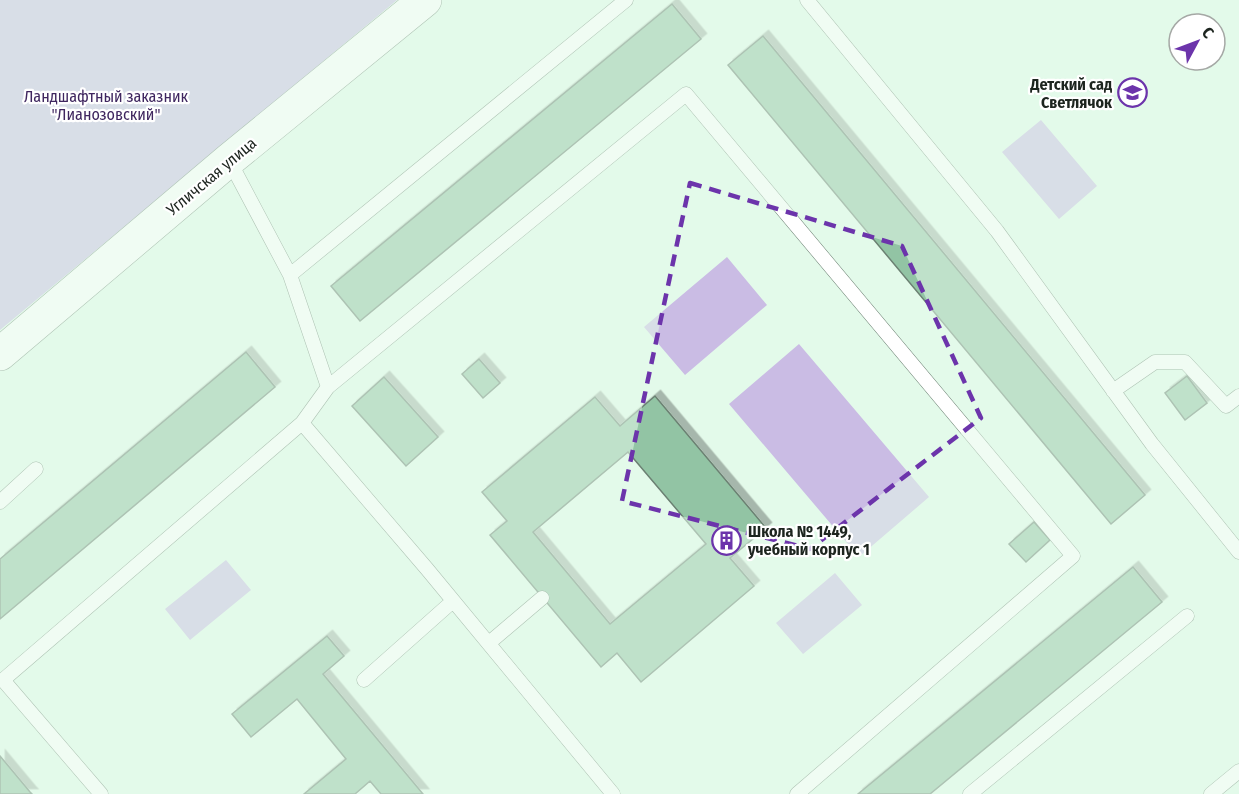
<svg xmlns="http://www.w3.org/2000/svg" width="1239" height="794" font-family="'Fira Sans Condensed',sans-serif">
	<defs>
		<filter id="shadow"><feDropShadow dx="5.5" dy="-5.5" stdDeviation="0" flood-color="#0004"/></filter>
	</defs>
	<rect width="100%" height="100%" fill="#e3faea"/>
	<path fill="#cabce4" d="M 0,0 L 397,0 L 0,330 Z
		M 1041,120 L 1097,186 L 1059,219 L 1002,152 Z
		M 727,257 L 767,305 L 685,375 L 644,327 Z
		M 799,344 L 929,497 L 859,557 L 729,404 Z
		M 226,560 L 251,590 L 190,640 L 165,609 Z
		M 835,573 L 862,605 L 803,654 L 776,623 Z"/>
	<path fill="#92c4a4" stroke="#6c8173" stroke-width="1.5" fill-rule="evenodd" filter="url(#shadow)" d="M 672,4 L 701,39 L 360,321 L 331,286 Z
		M 763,36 L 1145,495 L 1111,524 L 728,65 Z
		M 246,352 L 275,387 L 0,619 L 0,559 Z
		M 479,359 L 500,383 L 483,398 L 462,374 Z
		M 1187,376 L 1207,403 L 1185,420 L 1165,393 Z
		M 384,377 L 438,437 L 406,466 L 352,406 Z
		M 655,396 L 766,528 L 730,558 L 754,586 L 641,682 L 617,653 L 601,667 L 490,535 L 507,521 L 482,492 L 595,397 L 620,426 ZM 628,452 L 706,544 L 610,624 L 533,532 Z
		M 1034,522 L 1050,540 L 1026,562 L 1009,544 Z
		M 1133,567 L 1162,602 L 930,794 L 858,794 Z
		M 327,636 L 344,656 L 323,674 L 423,794 L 381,794 L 370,781 L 355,794 L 304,794 L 346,759 L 297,699 L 251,737 L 232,714 Z
		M 0,756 L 30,792 L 32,794 L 0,794 Z"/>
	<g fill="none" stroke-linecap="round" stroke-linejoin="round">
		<defs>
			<path id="service" d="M 807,0 L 997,231 L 1152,444 L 1239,552
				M 290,275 L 626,0
				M 328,387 L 686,94 L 1073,556 L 797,794
				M 1113,391 L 1155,362 L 1185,362 L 1226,406 L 1239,396
				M 302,423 L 427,569 L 613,794
				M 0,502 L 36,469
				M 489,643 L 542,598
				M 364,680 L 453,601
				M 101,794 L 3,680 L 302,423 L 328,387 L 290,275 L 229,160
				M 970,794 L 1187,616
				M 1211,794 L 1239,771"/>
			<path id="tertiary" d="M 0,354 L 229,160 L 425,0"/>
		</defs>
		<use href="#service" stroke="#6c8073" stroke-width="15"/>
		<use href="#tertiary" stroke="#6c8073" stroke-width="34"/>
		<use href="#service" stroke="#fff" stroke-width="14"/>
		<use href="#tertiary" stroke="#fff" stroke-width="33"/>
	</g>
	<path d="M0 0H1239V794H0ZM 690,183 L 902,246 L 981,418 L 810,549 L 622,501 Z" fill="#e3faea" fill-opacity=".55" fill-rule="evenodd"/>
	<path fill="none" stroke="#6c34ab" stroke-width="4.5" stroke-dasharray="12 8" stroke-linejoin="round" d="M 690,183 L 902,246 L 981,418 L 810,549 L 622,501 Z"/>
	<defs>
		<symbol id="school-ring" viewBox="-11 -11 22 22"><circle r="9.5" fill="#fff" stroke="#6c34ab" stroke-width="1.5"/><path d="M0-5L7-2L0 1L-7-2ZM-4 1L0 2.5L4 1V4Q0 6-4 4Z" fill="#6c34ab"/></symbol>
		<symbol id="building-ring" viewBox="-11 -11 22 22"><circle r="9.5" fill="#fff" stroke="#6c34ab" stroke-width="1.5"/><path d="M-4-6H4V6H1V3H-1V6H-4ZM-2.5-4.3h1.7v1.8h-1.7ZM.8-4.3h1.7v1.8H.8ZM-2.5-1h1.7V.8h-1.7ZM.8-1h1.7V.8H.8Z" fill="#6c34ab"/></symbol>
	</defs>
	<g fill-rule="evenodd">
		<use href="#school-ring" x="1116" y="76" width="33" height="33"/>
		<use href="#building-ring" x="710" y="524" width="33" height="33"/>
	</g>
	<g text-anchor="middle" stroke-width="4.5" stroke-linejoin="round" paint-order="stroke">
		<g font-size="16" font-weight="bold" fill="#1d251f" stroke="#fff" text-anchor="end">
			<text x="1112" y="90">Детский сад<tspan x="1112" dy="18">Светлячок</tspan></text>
			<text x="748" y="537" text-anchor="start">Школа № 1449,<tspan x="748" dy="18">учебный корпус 1</tspan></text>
		</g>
		<g font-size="16" fill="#3f265f" stroke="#fff">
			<text x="106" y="102">Ландшафтный заказник<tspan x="106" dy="18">"Лианозовский"</tspan></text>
		</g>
		<g font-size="16" fill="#1d251f" stroke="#fff">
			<text transform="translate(211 176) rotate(-40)" y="6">Угличская улица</text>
		</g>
	</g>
	<g transform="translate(1197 42) rotate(49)"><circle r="28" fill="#ffffff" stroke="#a5a8a5" stroke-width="1.5"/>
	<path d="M0-4.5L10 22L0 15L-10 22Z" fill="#6c34ab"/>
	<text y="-9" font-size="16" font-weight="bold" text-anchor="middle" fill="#1d251f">С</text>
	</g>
</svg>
